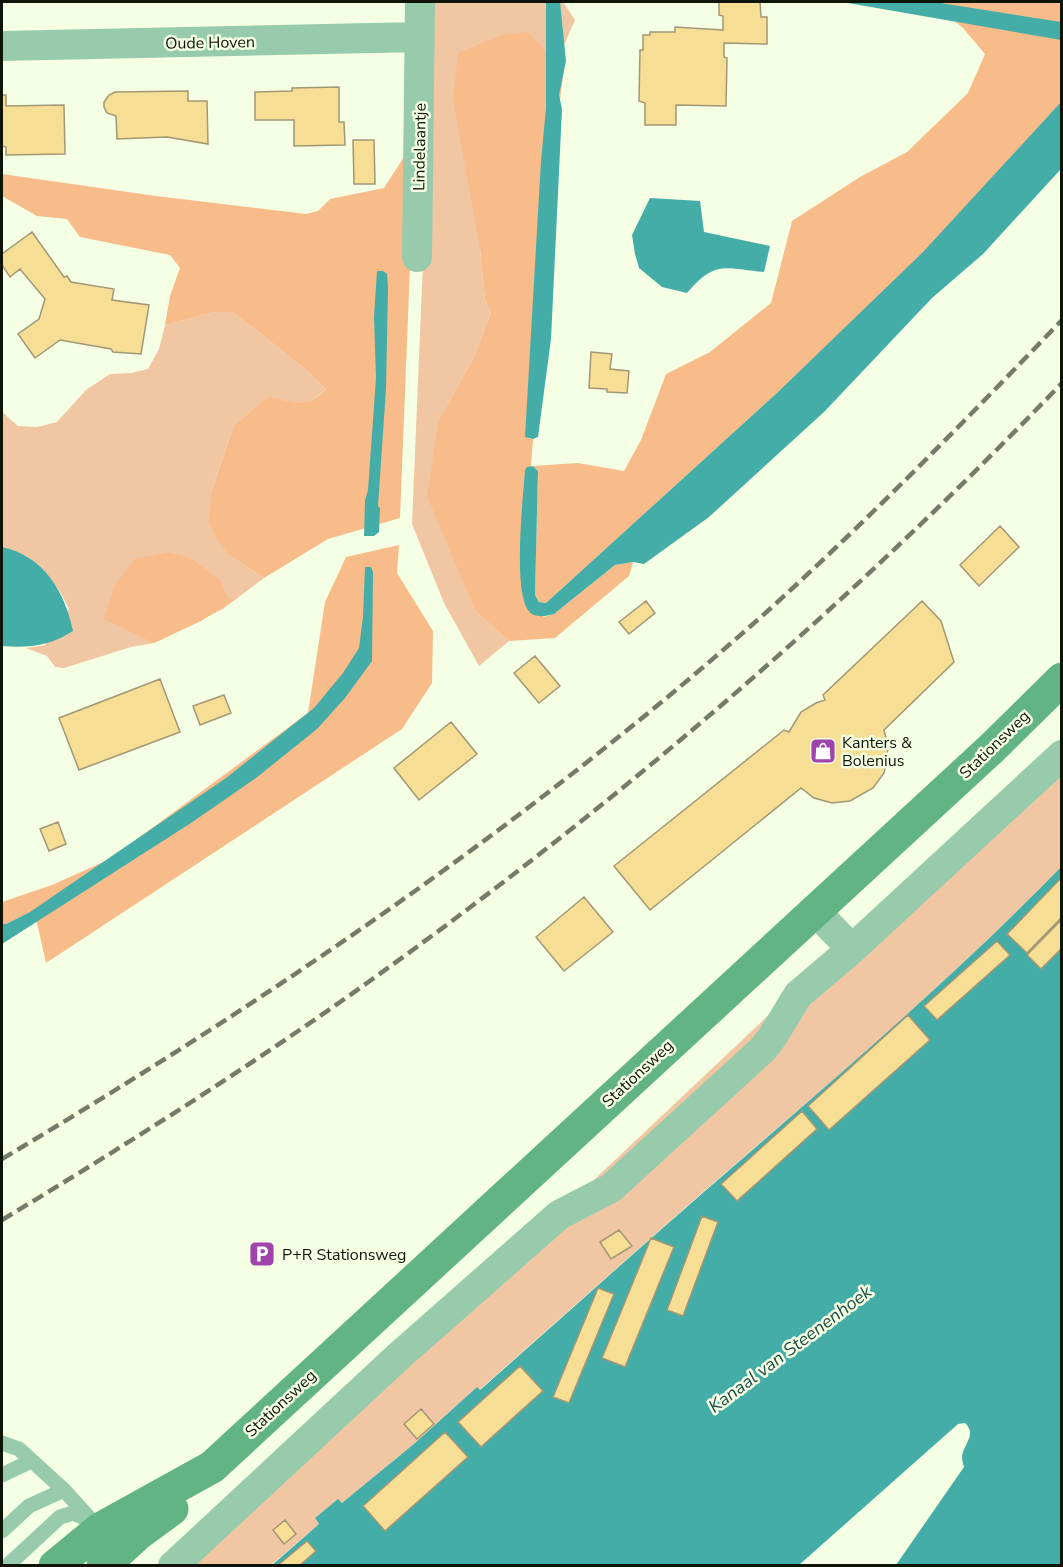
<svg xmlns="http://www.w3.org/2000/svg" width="1063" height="1567" font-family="'Nunito Sans',sans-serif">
	<rect width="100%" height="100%" fill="#f4ffe3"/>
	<path fill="#f1c6a3" d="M 434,2 L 563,2 L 575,20 L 564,45 L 564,69 L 480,249 L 485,300 L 491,313 L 473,359 L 439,419 L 450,547 L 476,612 L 509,641 L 479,666 L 444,603 L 412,524 Z
		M 215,312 L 233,312 L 304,368 L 326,389 C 305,410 294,403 268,396 L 234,425 L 212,490 L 229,555 L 264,578 L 223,609 L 154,643 L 131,647 L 64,668 L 55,667 L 47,656 L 26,648 L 45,645 L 69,609 C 56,580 33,554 2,547 L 2,412 L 18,426 L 37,427 L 57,422 L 86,390 L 110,374 L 131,373 L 148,369 L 159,349 L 165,325 Z
		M 1061,739 L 1061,867 C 949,982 825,1087 703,1192 C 628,1258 554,1324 479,1390 L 477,1387 L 415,1443 L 342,1503 L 338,1500 L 315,1518 L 319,1524 L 271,1565 L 181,1566 L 471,1296 Z"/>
	<path fill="#f8bb8a" d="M 931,2 L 1061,2 L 1061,102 L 924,252 L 778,392 L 546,603 L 539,602 L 535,595 L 538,471 L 533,466 L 578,463 L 624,471 L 641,440 L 666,374 L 710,352 L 771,303 L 792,221 L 860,177 L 907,152 L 968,93 L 985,54 L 963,28 Z
		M 527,32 L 564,69 L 545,215 L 528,438 L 533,439 L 531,466 L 525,470 L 524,601 L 544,617 L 554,614 L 615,565 L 633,562 L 629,576 L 555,638 L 509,641 L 476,612 L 427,496 L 439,419 L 473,359 L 491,313 L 485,300 L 480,249 L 453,100 L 458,53 L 502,35 Z
		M 415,140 L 400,518 L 328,539 L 264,578 L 229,555 L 217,540 L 209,522 L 212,490 L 234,425 L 268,396 C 292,402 307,410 326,389 L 304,368 L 233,312 L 215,312 L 165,325 L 170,296 L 180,268 L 170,255 L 80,237 L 67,219 L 37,216 L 2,196 L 2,174 L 156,196 L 306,214 L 318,211 L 330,199 L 384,188 Z
		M 399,545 L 397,573 L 433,631 L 432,683 L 402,729 L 46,963 L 37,923 L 30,912 L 6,924 L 2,924 L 2,902 L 52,885 L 110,859 L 308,713 L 325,602 L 346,557 Z
		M 168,552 L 190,558 L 220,580 L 228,598 L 234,600 L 201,621 L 154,643 L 104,619 L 115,585 L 135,559 Z"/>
	<path fill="#45ada7" d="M 546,2 L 560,2 L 566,61 L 559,95 L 562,109 L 551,339 L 538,437 L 533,439 L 525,437 L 541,161 L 546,108 Z
		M 842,2 L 934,2 L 1061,22 L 1061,40 Z
		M 1061,102 L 1061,169 L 983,254 L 932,298 L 824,412 L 709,517 L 644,564 L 633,562 L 615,565 L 554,614 C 546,616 534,619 528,610 C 513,587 523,499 525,470 L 527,467 L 533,466 L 538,471 L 535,595 L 539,602 L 546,603 L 778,392 L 923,252 Z
		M 650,198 L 700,201 L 704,232 L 770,246 L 764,272 C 724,268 715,260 687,293 L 662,287 L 639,268 L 635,254 L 632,235 Z
		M 377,271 L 383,271 L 387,274 L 388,288 L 386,389 L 378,506 L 380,508 L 379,532 L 374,536 L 364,536 L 365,500 L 368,490 L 376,378 L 374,317 Z
		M 2,547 C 44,556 65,592 73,631 C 50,646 29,648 2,646 Z
		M 365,567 L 371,567 L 373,572 L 372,661 L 345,698 L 317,729 L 256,778 L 191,823 L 2,944 L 2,924 L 6,924 L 30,912 L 226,778 L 314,708 L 343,673 L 359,648 L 363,617 Z
		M 1061,867 L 1061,1565 L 896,1565 L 964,1467 C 963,1464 962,1460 962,1456 C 964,1444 977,1434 965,1423 L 958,1424 L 799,1565 L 271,1566 L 319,1524 L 315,1518 L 338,1499 L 342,1503 L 415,1443 L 477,1387 L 480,1390 C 555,1324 629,1257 705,1191 C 826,1086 949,982 1061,867 Z"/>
	<path fill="#f6de95" stroke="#a29776" stroke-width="1.5" d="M 719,2 L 760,2 L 761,17 L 767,17 L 767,44 L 724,43 L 724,57 L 727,58 L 726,106 L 676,105 L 676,125 L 645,125 L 645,103 L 639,101 L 640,50 L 643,50 L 643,35 L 650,35 L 650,32 L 675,32 L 675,27 L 723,30 L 723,16 L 719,15 Z
		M 339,87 L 339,122 L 344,122 L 345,145 L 294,146 L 294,120 L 255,120 L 255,92 L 292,91 L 292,88 Z
		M 188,91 L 188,101 L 207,101 L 208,144 L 167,137 L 117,139 L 116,116 L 107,113 L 104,107 L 104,102 L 109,95 L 115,92 Z
		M 2,95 L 6,95 L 6,106 L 64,105 L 65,154 L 6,155 L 6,147 L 2,146 Z
		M 353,140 L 374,140 L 375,184 L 354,184 Z
		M 32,232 L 64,277 L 67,276 L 71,282 L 114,289 L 112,300 L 149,305 L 141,354 L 113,352 L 111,349 L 60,340 L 35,358 L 18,334 L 39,319 L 45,299 L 20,269 L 10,277 L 2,265 L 2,254 Z
		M 591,352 L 612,354 L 610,369 L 629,371 L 627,393 L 607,392 L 607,389 L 589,388 Z
		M 1000,526 L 1019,547 L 979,586 L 960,565 Z
		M 646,601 L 655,613 L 629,634 L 619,622 Z
		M 922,601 L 941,621 L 954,662 L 884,730 L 888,746 L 886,764 L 884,773 L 873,788 L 850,801 L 832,803 L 814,798 L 801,788 L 650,910 L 614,866 L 784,730 L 789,732 L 801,712 L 816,703 L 825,700 L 823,695 Z
		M 535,656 L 560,686 L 539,703 L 514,673 Z
		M 160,679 L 180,732 L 79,770 L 59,718 Z
		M 224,695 L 231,713 L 200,725 L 193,706 Z
		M 451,722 L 477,754 L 419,800 L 394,768 Z
		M 58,822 L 66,844 L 49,851 L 40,829 Z
		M 1062,877 L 1062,917 L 1027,953 L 1007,934 Z
		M 584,897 L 613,932 L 564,971 L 536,937 Z
		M 1062,919 L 1062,948 L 1041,969 L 1027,955 Z
		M 997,941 L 1010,955 L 937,1020 L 924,1006 Z
		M 908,1015 L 930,1040 L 829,1130 L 808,1106 Z
		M 802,1111 L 817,1129 L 737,1201 L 721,1184 Z
		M 702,1216 L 718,1222 L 683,1316 L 667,1310 Z
		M 619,1230 L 632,1246 L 611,1259 L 600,1242 Z
		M 651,1238 L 674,1247 L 625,1367 L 602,1358 Z
		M 598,1288 L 614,1294 L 569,1403 L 553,1397 Z
		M 520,1366 L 543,1391 L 481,1447 L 458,1422 Z
		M 421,1409 L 434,1424 L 417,1439 L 404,1424 Z
		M 445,1432 L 468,1457 L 385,1531 L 363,1506 Z
		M 285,1520 L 296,1534 L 284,1544 L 273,1530 Z
		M 307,1541 L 316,1551 L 299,1566 L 277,1566 Z"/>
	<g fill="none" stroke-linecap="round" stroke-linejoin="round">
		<path stroke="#98cbac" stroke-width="15" d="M 2,1443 L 19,1449 L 64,1490 L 101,1531
			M 2,1475 L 31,1461
			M 2,1531 L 29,1506 L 64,1490
			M 7,1566 L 60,1517 L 73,1513 L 89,1520"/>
		<path stroke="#98cbac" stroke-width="30" d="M 2,46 L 419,37
			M 417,257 L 420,2
			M 814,910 L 852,949
			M 173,1566 L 399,1356 L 559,1215 L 611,1188 L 763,1049 L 773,1036 L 798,995 L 852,949 L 1062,755"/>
		<path stroke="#62b485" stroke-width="33" d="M 55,1566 L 100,1529 L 212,1467 L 992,748 L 1062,679
			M 103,1566 L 138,1534 L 172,1509"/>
		<path stroke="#747c69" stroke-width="4.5" stroke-dasharray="12 6" stroke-linecap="butt" d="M 2,1159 C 272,998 536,818 771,608 C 872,516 967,419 1062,320
			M 2,1220 C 126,1145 249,1067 367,983 C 616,805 850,604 1062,383"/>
	</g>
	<defs>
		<symbol id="shop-square" viewBox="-11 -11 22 22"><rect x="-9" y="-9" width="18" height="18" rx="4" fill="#a043ad" stroke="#f4ffe3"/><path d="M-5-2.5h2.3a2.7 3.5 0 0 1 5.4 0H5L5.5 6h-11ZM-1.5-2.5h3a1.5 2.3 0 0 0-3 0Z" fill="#fff"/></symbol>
		<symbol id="parking-square" viewBox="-11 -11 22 22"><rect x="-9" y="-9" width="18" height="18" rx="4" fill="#a043ad" stroke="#f4ffe3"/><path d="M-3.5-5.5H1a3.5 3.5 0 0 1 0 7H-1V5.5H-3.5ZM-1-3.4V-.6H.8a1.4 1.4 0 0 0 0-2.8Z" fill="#fff"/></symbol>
	</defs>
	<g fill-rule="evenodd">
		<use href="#shop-square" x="808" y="736" width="30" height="30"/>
		<use href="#parking-square" x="247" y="1239" width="30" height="30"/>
	</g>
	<g text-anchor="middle" stroke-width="5" stroke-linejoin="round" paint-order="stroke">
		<g font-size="16" fill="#0f1408" stroke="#f4ffe3">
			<text transform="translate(210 42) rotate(-1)" y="6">Oude Hoven</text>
			<text transform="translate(419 147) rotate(-89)" y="6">Lindelaantje</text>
			<text transform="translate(994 744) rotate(-44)" y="6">Stationsweg</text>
			<text transform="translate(637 1073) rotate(-43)" y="6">Stationsweg</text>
			<text transform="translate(280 1403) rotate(-43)" y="6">Stationsweg</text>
		</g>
		<g font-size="16" fill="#0f1408" stroke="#f4ffe3" text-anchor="start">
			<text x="842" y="748">Kanters &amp;<tspan x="842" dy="18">Bolenius</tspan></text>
			<text x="282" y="1260">P+R Stationsweg</text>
		</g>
		<g font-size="18" font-style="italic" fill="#1d4b49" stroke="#f4ffe3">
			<text transform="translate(790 1349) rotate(-37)" y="6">Kanaal van Steenenhoek</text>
		</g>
	</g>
	<rect width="1063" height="1567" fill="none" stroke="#0f1408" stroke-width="6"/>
</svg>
